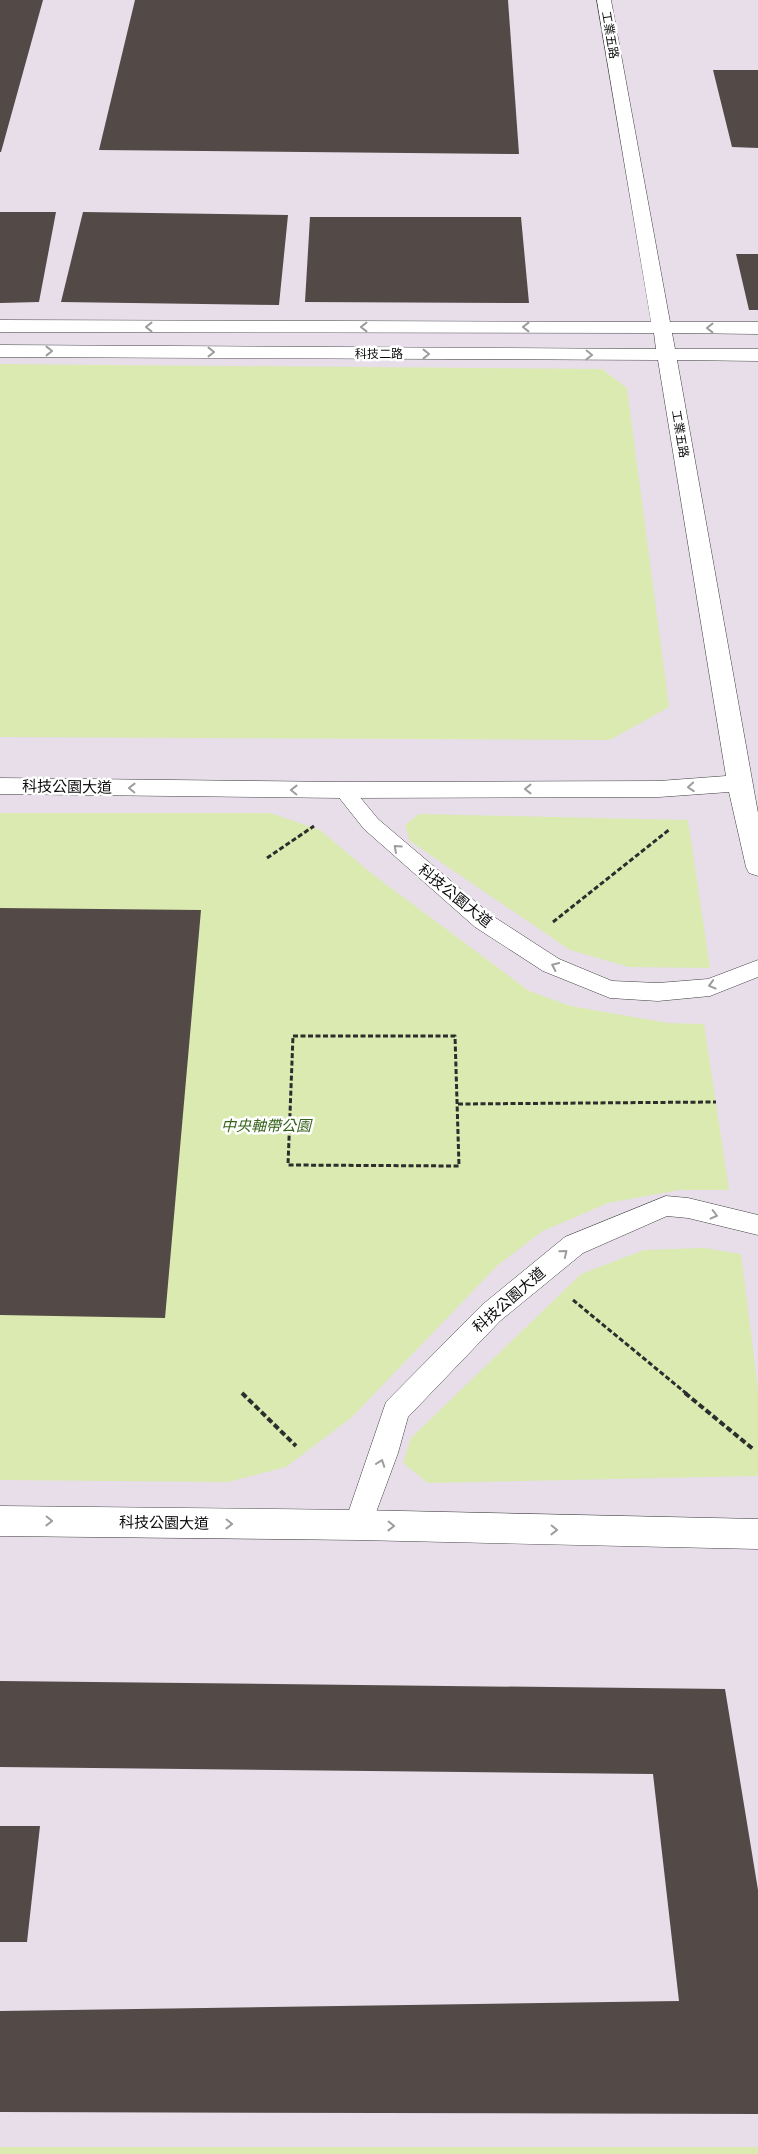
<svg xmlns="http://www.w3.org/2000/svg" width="758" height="2154" font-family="'IBM Plex Serif','Noto Sans TC',serif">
	<rect width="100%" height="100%" fill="#fff6e8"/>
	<path fill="#e7deea" d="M 0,0 L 758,0 L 758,2154 L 0,2154 Z"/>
	<path fill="#daeab1" d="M 0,364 L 602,369 L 627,388 L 669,707 L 610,740 L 0,737 Z
		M 0,813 L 270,813 L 320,830 L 371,873 L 529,991 L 571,1006 L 668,1023 L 704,1024 L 729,1190 L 679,1190 L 608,1203 L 543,1231 L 498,1265 L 351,1418 L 286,1467 L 228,1482 L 0,1480 Z
		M 419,814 L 688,820 L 710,968 L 629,967 L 570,950 L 410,841 L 405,825 Z
		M 704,1248 L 741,1254 L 758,1389 L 758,1476 L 428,1483 L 403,1463 L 411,1438 L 581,1274 L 644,1250 Z
		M 0,2147 L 758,2147 L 758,2154 L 0,2154 Z"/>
	<path fill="#534947" d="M 0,0 L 43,0 L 1,152 L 0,152 Z
		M 135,0 L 508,0 L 519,154 L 99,150 Z
		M 713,70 L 758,70 L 758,148 L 732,147 Z
		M 0,212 L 56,212 L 39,302 L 0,303 Z
		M 83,212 L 288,215 L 279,305 L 61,302 Z
		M 310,217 L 521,217 L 529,303 L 305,302 Z
		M 736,254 L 758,254 L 758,310 L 749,310 Z
		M 0,908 L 201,910 L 165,1318 L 0,1315 Z
		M 0,1681 L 725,1689 L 758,1890 L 758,2114 L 0,2112 L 0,2011 L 679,2001 L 653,1774 L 0,1767 Z
		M 0,1826 L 40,1826 L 27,1942 L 0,1942 Z"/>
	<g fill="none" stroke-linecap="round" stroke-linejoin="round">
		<defs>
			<path id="lane" d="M 343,783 L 350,785 L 378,819 L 491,915 L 559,959 L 612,981 L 658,983 L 708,979 L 758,960 L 758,977 L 710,996 L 658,1001 L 610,998 L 543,971 L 475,927 L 364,829 L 333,790 L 336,785 Z
				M 666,1196 L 688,1198 L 758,1215 L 758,1235 L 688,1218 L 667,1216 L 583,1253 L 500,1321 L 408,1417 L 398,1453 L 368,1534 L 358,1538 L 348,1534 L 344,1525 L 386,1402 L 482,1305 L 565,1237 Z"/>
			<path id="street" d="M 597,0 L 611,0 L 670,322 L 758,322 L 758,334 L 672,333 L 675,349 L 758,349 L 758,361 L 677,360 L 758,813 L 758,876 L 749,873 L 746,867 L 729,792 L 659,797 L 343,798 L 0,794 L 0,778 L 343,782 L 659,781 L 726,776 L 658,360 L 0,357 L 0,345 L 656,349 L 654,333 L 0,332 L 0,320 L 651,322 Z
				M 0,1506 L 358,1510 L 758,1519 L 758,1549 L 358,1540 L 0,1536 Z"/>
		</defs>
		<use href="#lane" stroke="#3e3e3e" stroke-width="1"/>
		<use href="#street" stroke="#3e3e3e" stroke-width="1"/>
		<path stroke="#2d2d2d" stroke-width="3" stroke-dasharray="5 2.5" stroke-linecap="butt" d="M 267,858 L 314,826
			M 553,922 L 670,829
			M 293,1036 L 455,1036 L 459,1166 L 288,1165 Z
			M 458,1104 L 716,1102
			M 573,1300 L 687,1394"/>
		<path stroke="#2d2d2d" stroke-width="4" stroke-dasharray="6 3" stroke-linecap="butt" d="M 242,1393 L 296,1446
			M 685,1393 L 753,1449"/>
		<use href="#lane" fill="#fff" fill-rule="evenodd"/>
		<use href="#street" fill="#fff" fill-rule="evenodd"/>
	</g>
	<defs><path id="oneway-chevron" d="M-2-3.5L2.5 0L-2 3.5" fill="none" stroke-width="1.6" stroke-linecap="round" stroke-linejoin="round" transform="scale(1.25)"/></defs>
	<g stroke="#9d9d9d">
		<use href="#oneway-chevron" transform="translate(149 327) rotate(-180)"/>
		<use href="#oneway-chevron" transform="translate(364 327) rotate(-180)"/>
		<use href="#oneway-chevron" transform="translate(526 327) rotate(-180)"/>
		<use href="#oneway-chevron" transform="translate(710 328) rotate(-180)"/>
		<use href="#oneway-chevron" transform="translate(49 351)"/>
		<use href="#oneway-chevron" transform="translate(211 352)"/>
		<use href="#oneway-chevron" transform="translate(426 354)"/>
		<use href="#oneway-chevron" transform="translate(589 355) rotate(1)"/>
		<use href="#oneway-chevron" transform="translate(691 787) rotate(176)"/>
		<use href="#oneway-chevron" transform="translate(132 788) rotate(-179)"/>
		<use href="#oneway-chevron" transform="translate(528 789) rotate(180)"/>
		<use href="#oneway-chevron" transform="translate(294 790) rotate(-179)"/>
		<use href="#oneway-chevron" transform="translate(397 848) rotate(-138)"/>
		<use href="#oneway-chevron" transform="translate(555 966) rotate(-155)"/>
		<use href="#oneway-chevron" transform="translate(712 985) rotate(164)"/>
		<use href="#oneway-chevron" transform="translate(714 1215) rotate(14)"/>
		<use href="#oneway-chevron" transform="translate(564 1253) rotate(-39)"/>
		<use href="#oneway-chevron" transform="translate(381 1463) rotate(-70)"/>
		<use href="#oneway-chevron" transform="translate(49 1521) rotate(1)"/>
		<use href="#oneway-chevron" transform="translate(229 1524) rotate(1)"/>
		<use href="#oneway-chevron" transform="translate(391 1526) rotate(1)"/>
		<use href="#oneway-chevron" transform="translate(554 1530) rotate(1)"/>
	</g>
	<g text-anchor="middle" stroke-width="5" stroke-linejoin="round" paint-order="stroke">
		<g font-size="12" fill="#0b0b0b" stroke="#fff">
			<text transform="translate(610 35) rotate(80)" y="4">工業五路</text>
			<text x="379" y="358">科技二路</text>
			<text transform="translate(680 434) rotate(80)" y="4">工業五路</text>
		</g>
		<g font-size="15" fill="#0b0b0b" stroke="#fff">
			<text transform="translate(67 787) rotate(1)" y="5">科技公園大道</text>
			<text transform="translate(455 896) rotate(39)" y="5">科技公園大道</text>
			<text transform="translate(509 1300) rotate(-41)" y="5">科技公園大道</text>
			<text transform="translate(164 1523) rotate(1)" y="5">科技公園大道</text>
		</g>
		<g font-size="15" font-style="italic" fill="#37631a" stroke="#fff">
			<text x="266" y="1131">中央軸帶公園</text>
		</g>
	</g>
</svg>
